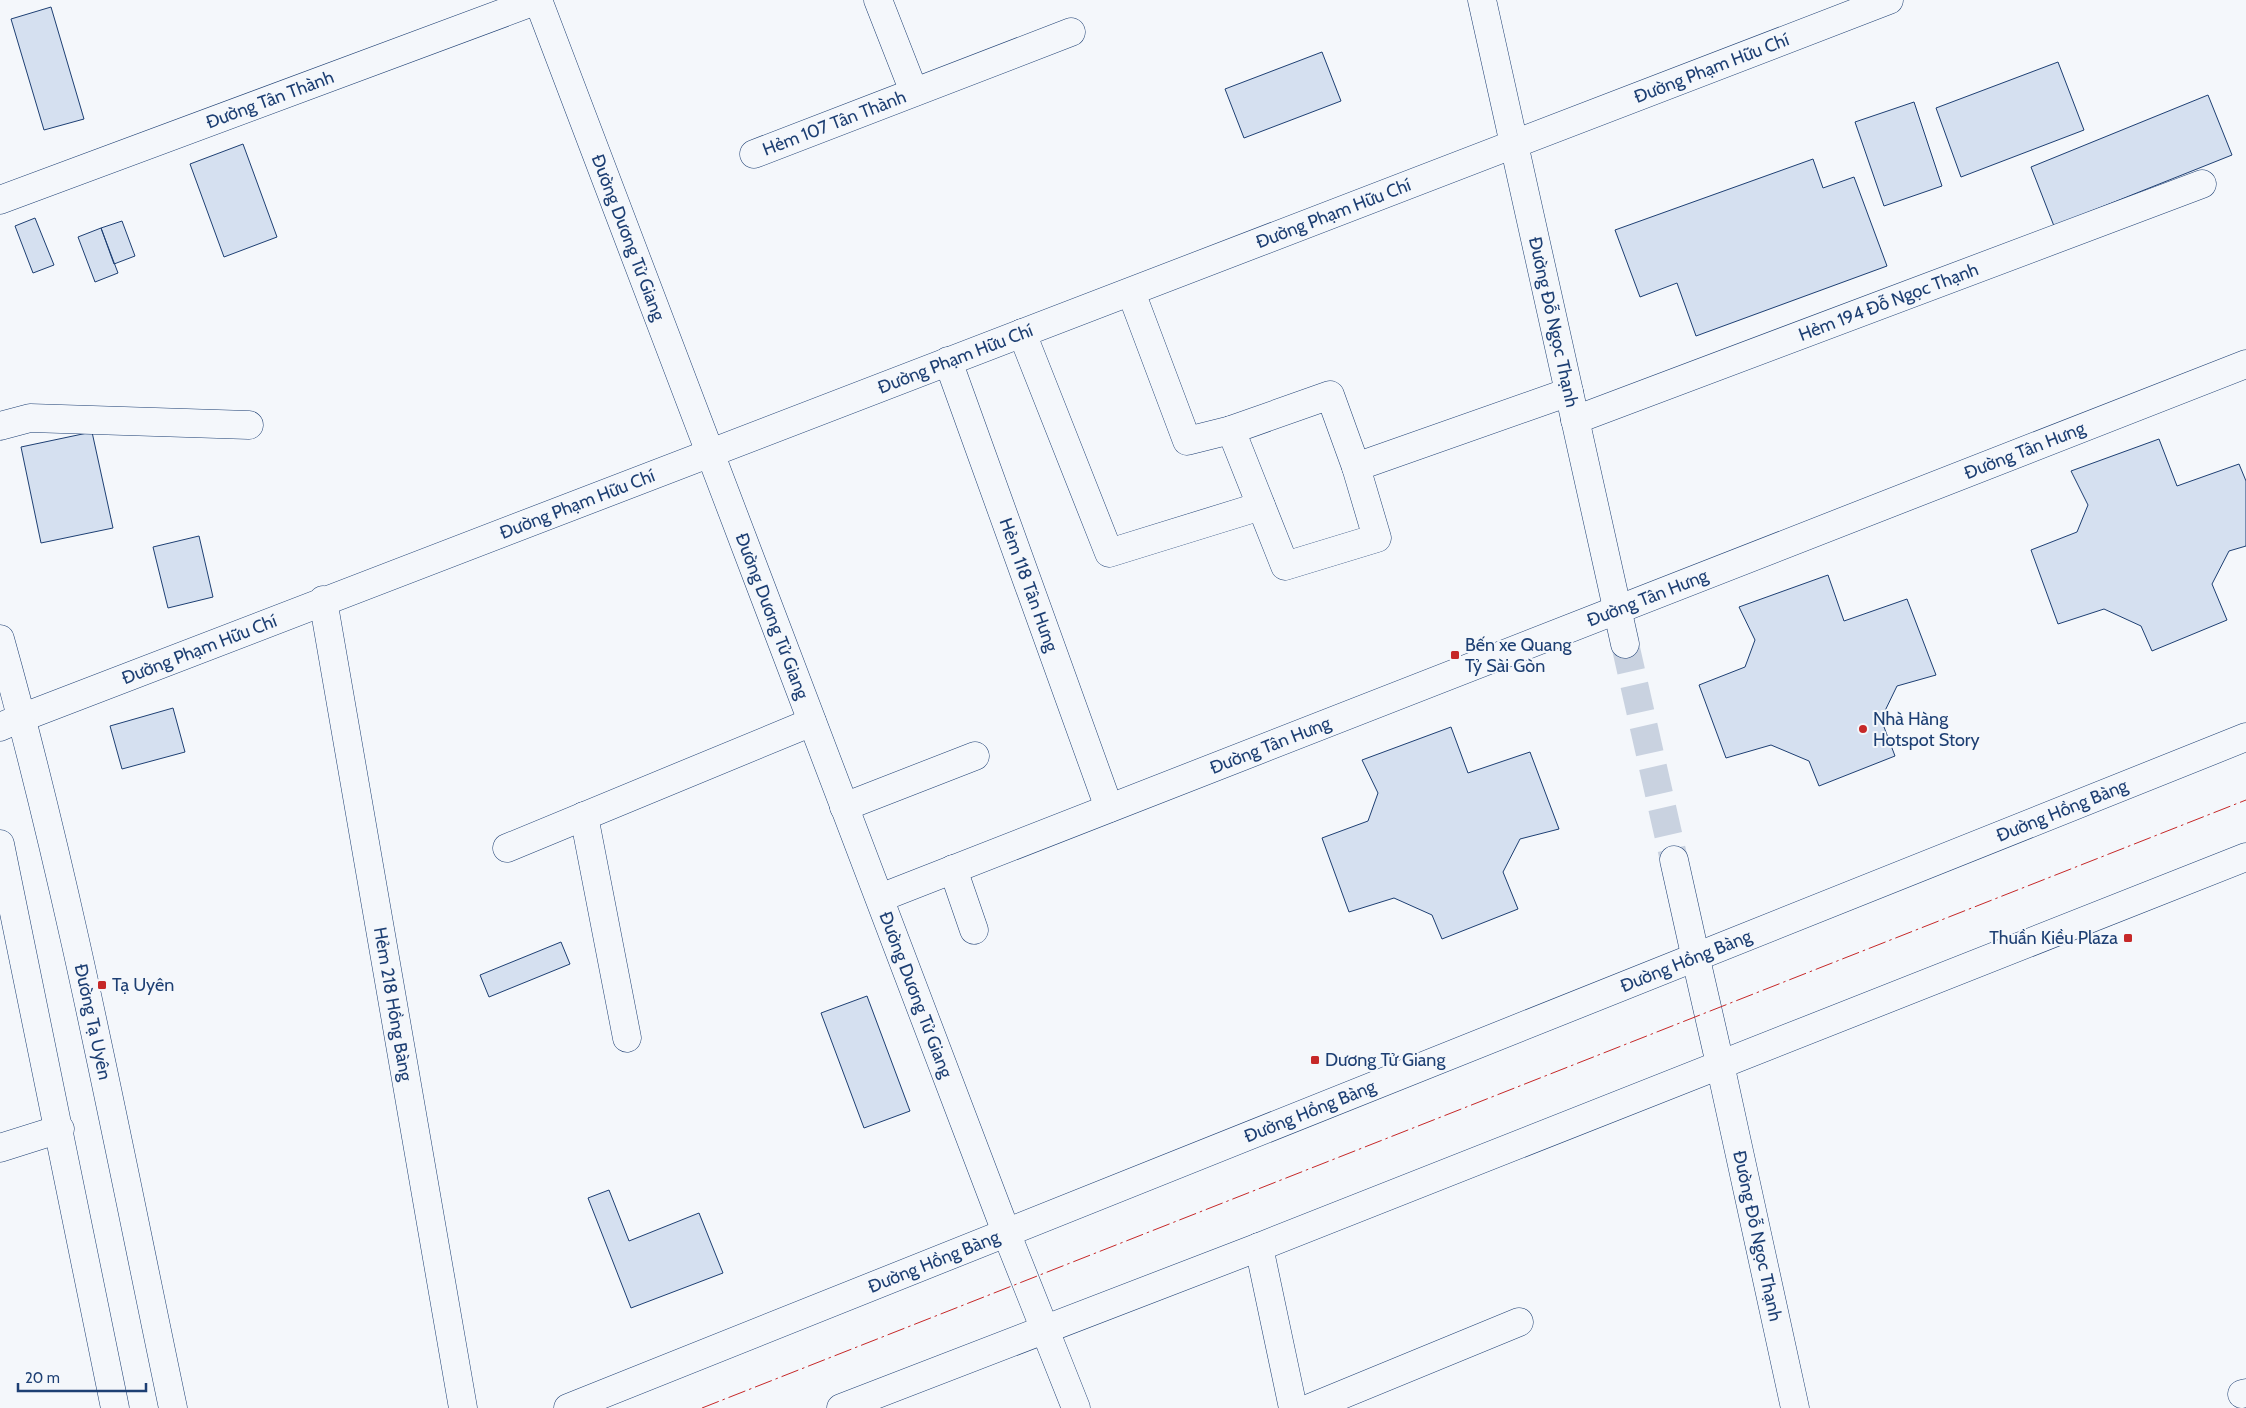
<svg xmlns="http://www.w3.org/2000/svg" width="2246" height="1408" font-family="Cabin,sans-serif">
	<rect width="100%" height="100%" fill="#f4f7fb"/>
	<path fill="#d5e0f0" stroke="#1d3f73" d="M 51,7 L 84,119 L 44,130 L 11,19 Z
		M 1322,52 L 1341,101 L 1244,138 L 1225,89 Z
		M 2058,62 L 2084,130 L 1961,177 L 1936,108 Z
		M 2208,95 L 2232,155 L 2054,226 L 2031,167 Z
		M 1914,102 L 1942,186 L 1884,206 L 1855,122 Z
		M 243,144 L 277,237 L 224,257 L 190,164 Z
		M 1813,159 L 1823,188 L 1854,177 L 1887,266 L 1696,336 L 1677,283 L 1640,297 L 1615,230 Z
		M 35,218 L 54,265 L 33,273 L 15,226 Z
		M 122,221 L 135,256 L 114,264 L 101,228 Z
		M 101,228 L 118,273 L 95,282 L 78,237 Z
		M 92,432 L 113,528 L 41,543 L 21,447 Z
		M 2159,439 L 2177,486 L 2239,464 L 2246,481 L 2246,546 L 2229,551 L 2212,584 L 2227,620 L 2152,651 L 2141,626 L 2104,609 L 2058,624 L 2031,550 L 2077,532 L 2088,505 L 2071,471 Z
		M 199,536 L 213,597 L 168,608 L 153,547 Z
		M 1828,575 L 1844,621 L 1907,599 L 1936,675 L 1897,686 L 1881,719 L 1895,756 L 1819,786 L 1809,761 L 1771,745 L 1726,758 L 1699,685 L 1745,667 L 1755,640 L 1739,607 Z
		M 173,708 L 185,752 L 122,769 L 110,726 Z
		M 1451,727 L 1468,773 L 1530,752 L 1559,829 L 1520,839 L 1503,872 L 1518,909 L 1442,939 L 1432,915 L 1394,898 L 1349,912 L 1322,838 L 1368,821 L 1378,793 L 1362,760 Z
		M 561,942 L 570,964 L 489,997 L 480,975 Z
		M 867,996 L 910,1111 L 864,1128 L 821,1013 Z
		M 609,1190 L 629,1241 L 699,1213 L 723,1273 L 631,1308 L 588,1198 Z"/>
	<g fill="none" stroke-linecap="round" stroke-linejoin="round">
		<path stroke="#c9d2e0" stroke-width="28" stroke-dasharray="28 14" stroke-linecap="butt" d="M 1625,644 L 1674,860"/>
		<defs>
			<g id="minor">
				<path id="s1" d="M 538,0 L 1006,1232"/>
				<path d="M 878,0 L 914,92"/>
				<path id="s2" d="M 1482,0 L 1625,644"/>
				<path id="s3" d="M 754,154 L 1071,32"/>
				<path id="s4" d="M 0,200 L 538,0"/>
				<path d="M 1131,292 L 1187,441 L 1231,430"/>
				<path d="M 1022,333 L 1109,553 L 1261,506"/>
				<path id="s5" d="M 948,361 L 1109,808"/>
				<path d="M 1330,395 L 1356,467 L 1377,538 L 1285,566 L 1231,430 Z"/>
				<path id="s6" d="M 1575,420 L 2202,184"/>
				<path d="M 0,426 L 30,418 L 249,425"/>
				<path d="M 1356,467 L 1569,392"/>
				<path id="s7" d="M 323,600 L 463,1408"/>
				<path id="s8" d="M 21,718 L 1889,0"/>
				<path d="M 844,807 L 975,756"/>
				<path d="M 584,816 L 627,1038"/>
				<path d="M 507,848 L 812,722"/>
				<path d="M 1674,860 L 1696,959"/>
				<path d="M 953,869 L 974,930"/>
				<path id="s9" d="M 880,898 L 2246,364"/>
				<path id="s10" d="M 1720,1064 L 1795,1408"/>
				<path d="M 0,1148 L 60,1129"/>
				<path d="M 1259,1247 L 1293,1408"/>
				<path d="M 1045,1330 L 1076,1408"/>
				<path d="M 2242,1394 L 2246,1393"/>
				<path d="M 1310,1408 L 1519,1322"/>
			</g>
			<g id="major">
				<path id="s11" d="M 0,639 C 71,892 119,1151 173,1408"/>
				<path d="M 0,727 L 21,718"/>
				<path d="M 0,844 L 115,1408"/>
				<path d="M 1696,959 L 1720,1064"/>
				<path d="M 1006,1232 L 1045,1330"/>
				<path id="s12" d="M 568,1408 L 2246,737"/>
				<path d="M 841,1408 L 1259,1247 L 2246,857"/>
			</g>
		</defs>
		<use href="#minor" stroke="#1d3f73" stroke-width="29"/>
		<use href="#major" stroke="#1d3f73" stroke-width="29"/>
		<use href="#minor" stroke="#f4f7fb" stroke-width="28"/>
		<use href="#major" stroke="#f4f7fb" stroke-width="28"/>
		<path stroke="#c62828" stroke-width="1" stroke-dasharray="18 4 2.5 4" stroke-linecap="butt" d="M 702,1408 L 2246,800"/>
	</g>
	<g fill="#c62828" stroke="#f4f7fb" stroke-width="2">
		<rect x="1450" y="650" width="10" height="10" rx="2.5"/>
		<circle cx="1863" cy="729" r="5"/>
		<rect x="2123" y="933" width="10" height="10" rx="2.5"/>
		<rect x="97" y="980" width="10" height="10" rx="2.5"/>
		<rect x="1310" y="1055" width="10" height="10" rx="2.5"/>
	</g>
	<g text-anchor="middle" stroke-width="4" stroke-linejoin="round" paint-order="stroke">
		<g font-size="18" fill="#1d3f73" stroke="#f4f7fb">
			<text dy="6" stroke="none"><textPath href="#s8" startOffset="1811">Đường Phạm Hữu Chí</textPath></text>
			<text dy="6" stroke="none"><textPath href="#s4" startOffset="288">Đường Tân Thành</textPath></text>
			<text dy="6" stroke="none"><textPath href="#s3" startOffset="86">Hẻm 107 Tân Thành</textPath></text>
			<text dy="6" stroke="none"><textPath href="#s8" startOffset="1406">Đường Phạm Hữu Chí</textPath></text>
			<text dy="6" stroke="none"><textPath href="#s1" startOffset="254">Đường Dương Tử Giang</textPath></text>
			<text dy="6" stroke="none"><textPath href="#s6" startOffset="335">Hẻm 194 Đỗ Ngọc Thạnh</textPath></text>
			<text dy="6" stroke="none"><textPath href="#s2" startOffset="330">Đường Đỗ Ngọc Thạnh</textPath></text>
			<text dy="6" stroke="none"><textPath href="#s8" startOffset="1001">Đường Phạm Hữu Chí</textPath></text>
			<text dy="6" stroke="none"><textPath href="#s9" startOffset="1229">Đường Tân Hưng</textPath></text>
			<text dy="6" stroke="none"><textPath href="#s8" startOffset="596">Đường Phạm Hữu Chí</textPath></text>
			<text dy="6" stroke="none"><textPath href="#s5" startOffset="238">Hẻm 118 Tân Hưng</textPath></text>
			<text dy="6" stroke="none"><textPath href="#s9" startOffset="824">Đường Tân Hưng</textPath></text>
			<text dy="6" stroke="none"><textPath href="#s1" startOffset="659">Đường Dương Tử Giang</textPath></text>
			<text dy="6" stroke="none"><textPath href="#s8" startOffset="191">Đường Phạm Hữu Chí</textPath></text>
			<text dy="6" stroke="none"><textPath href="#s9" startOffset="419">Đường Tân Hưng</textPath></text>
			<text dy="6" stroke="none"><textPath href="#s12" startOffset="1609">Đường Hồng Bàng</textPath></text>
			<text dy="6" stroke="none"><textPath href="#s12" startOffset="1204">Đường Hồng Bàng</textPath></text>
			<text dy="6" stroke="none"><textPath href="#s1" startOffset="1064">Đường Dương Tử Giang</textPath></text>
			<text dy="6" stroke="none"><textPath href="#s7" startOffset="410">Hẻm 218 Hồng Bàng</textPath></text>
			<text dy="6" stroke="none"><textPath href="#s11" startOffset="394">Đường Tạ Uyên</textPath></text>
			<text dy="6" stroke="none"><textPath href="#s12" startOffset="799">Đường Hồng Bàng</textPath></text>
			<text dy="6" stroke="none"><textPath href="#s10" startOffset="176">Đường Đỗ Ngọc Thạnh</textPath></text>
			<text dy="6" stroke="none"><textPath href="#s12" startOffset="394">Đường Hồng Bàng</textPath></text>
		</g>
		<g font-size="18" fill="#1d3f73" stroke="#f4f7fb" text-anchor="start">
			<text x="1465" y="651">Bến xe Quang<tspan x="1465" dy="21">Tỷ Sài Gòn</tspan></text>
			<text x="1873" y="725">Nhà Hàng<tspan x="1873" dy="21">Hotspot Story</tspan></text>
			<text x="2118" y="944" text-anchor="end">Thuần Kiều Plaza</text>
			<text x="112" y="991">Tạ Uyên</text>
			<text x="1325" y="1066">Dương Tử Giang</text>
		</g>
	</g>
	<path d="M18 1383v8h128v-8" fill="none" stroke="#1d3f73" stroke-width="2.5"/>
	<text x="25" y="1383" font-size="15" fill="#1d3f73" stroke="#f4f7fb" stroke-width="4" paint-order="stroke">20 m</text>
</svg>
